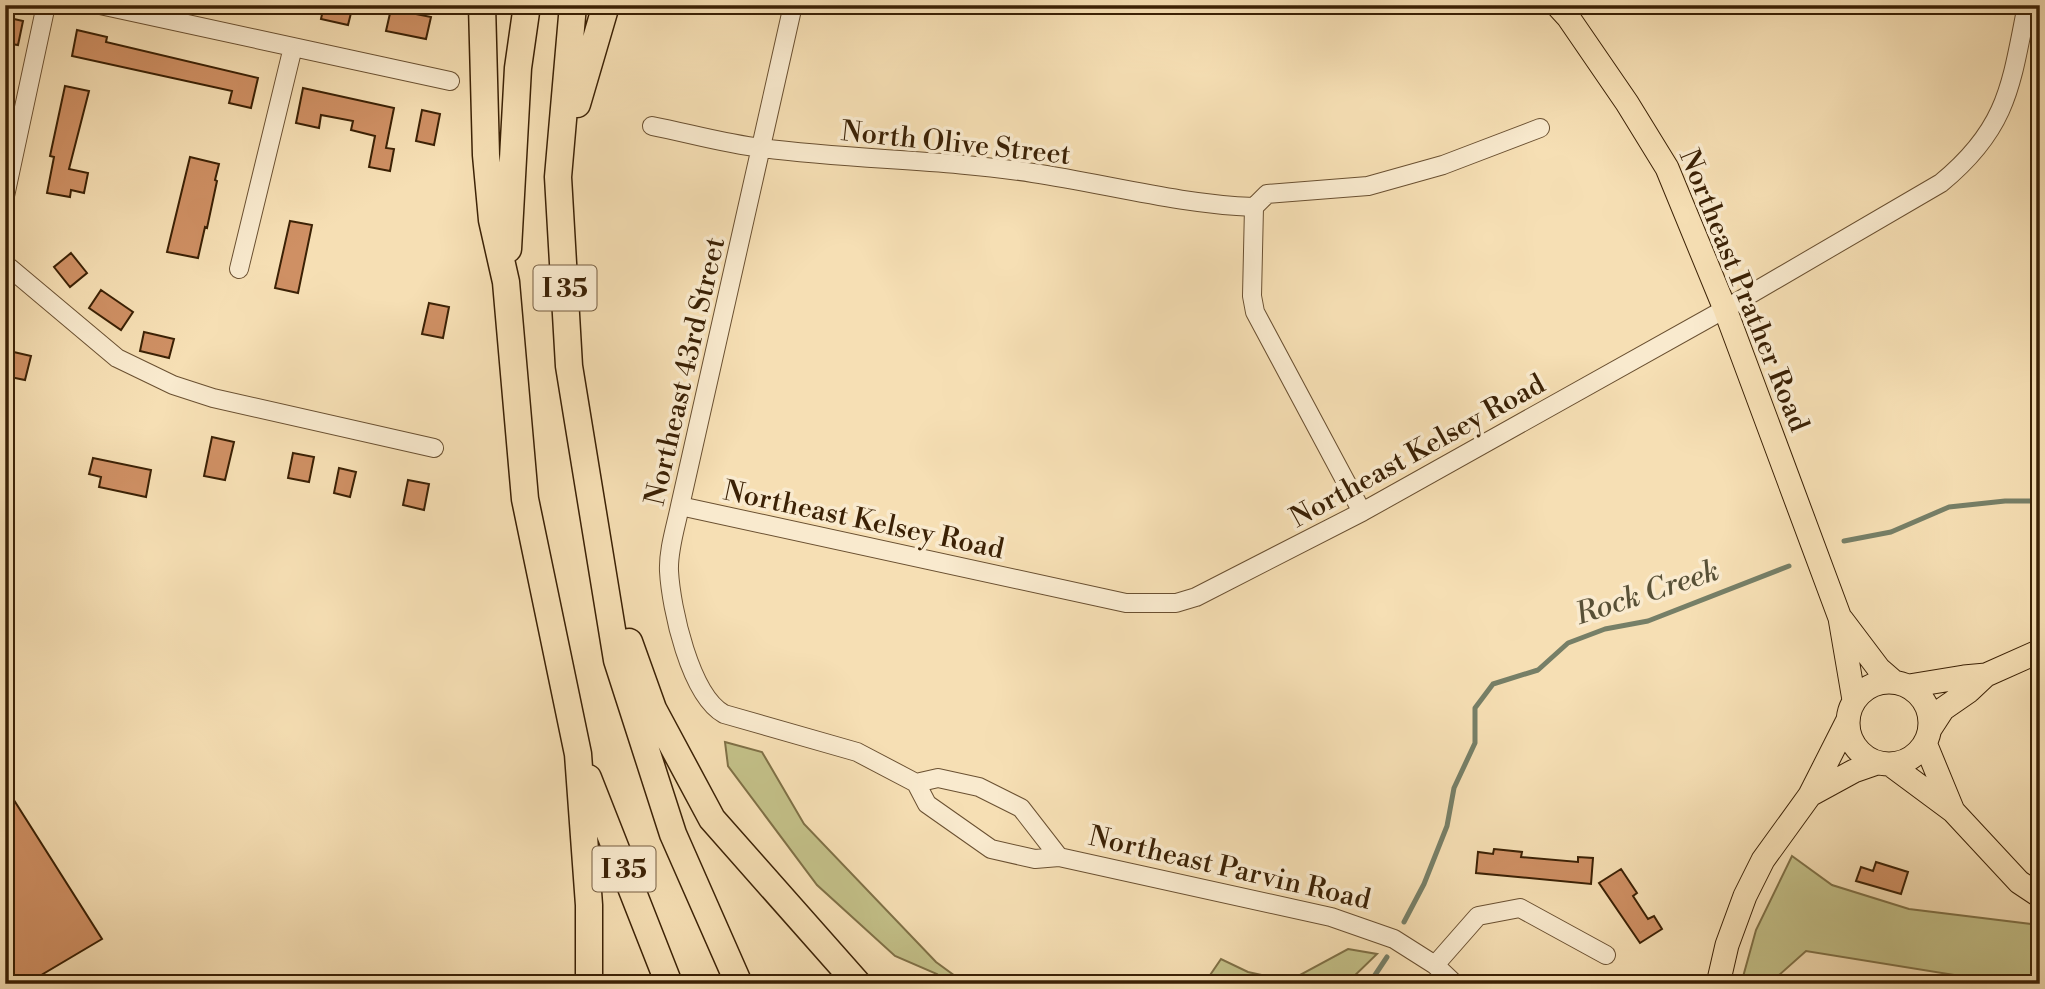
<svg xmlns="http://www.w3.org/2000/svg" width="2045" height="989" font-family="'Libre Bodoni',serif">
	<rect width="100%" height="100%" fill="#f6dfb4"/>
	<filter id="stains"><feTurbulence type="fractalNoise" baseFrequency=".00286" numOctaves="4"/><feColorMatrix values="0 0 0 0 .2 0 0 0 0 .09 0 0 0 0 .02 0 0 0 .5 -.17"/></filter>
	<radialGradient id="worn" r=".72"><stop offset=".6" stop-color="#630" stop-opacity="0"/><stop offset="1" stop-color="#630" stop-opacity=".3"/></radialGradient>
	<path fill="#c3c088" stroke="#7f7046" stroke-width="2" d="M 725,742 L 762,752 L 804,824 L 936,962 L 966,984 L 948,984 L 937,974 L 895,956 L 817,885 L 728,766 Z
		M 1792,856 L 1832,885 L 1909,909 L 2031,924 L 2040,932 L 2040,984 L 2010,984 L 1806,951 L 1769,984 L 1741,984 L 1756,930 Z
		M 1348,949 L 1377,954 L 1346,984 L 1204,984 L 1221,959 L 1248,972 L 1289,981 Z"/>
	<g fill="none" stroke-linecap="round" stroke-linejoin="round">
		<path stroke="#767f67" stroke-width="5" d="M 1844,541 L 1891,532 L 1949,507 L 2005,501 L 2040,501
			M 1404,922 L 1424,884 L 1447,826 L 1454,788 L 1475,743 L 1475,708 L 1493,684 L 1538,670 L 1568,643 L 1605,629 L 1648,621 L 1789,566
			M 1369,984 L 1387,957"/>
	</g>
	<path fill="#cf9064" stroke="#3b2105" stroke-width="2" d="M 324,5 L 353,5 L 348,25 L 321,19 Z
		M 391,9 L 431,17 L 426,39 L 386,31 Z
		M 5,17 L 23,21 L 18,45 L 5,43 Z
		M 77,30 L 107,37 L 106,42 L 258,78 L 251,108 L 229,103 L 232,91 L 72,56 Z
		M 65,86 L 89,91 L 69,169 L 88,173 L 84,193 L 71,190 L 70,197 L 47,193 L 54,157 L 50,156 Z
		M 303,88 L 394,108 L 386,148 L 394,149 L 390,171 L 369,167 L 375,136 L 351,130 L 353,121 L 321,115 L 319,128 L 296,123 Z
		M 422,110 L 440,114 L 434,145 L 416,141 Z
		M 190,157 L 219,164 L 215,180 L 217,181 L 207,228 L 205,227 L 198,258 L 167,252 Z
		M 290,221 L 312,225 L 298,293 L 275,288 Z
		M 71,253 L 87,273 L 70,287 L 54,267 Z
		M 101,290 L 133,312 L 121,330 L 89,308 Z
		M 429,303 L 449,307 L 443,338 L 422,334 Z
		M 144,332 L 174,339 L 169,358 L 140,351 Z
		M 5,350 L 31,356 L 25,380 L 5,376 Z
		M 212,437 L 234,442 L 225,480 L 204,476 Z
		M 293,453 L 314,457 L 309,482 L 288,478 Z
		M 93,458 L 151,470 L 146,497 L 99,487 L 101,477 L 89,474 Z
		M 339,468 L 356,472 L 350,497 L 334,493 Z
		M 408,480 L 429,484 L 424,510 L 403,505 Z
		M 5,786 L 102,939 L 26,984 L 5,984 Z
		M 1494,849 L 1522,852 L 1521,857 L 1578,862 L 1578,857 L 1593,858 L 1591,884 L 1476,873 L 1478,852 L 1493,854 Z
		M 1876,862 L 1908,872 L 1901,894 L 1856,881 L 1861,867 L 1873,871 Z
		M 1621,869 L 1637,893 L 1633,896 L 1648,919 L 1654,916 L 1662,929 L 1640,943 L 1599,883 Z"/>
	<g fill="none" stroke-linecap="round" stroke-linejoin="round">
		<defs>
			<path id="minor" d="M 100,5 L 450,81
				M 793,5 L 680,506 C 676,526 668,550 669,571 C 671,608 690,695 724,714 L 857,752 L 916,783 L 927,804 L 991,849 L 1035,859 L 1059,857 L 1331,917 L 1394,939 L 1435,965 L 1455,984
				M 652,126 C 688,133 725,144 762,148 C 852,160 943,159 1033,173 C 1107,184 1178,204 1254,207
				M 5,196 L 46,5
				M 1254,207 L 1252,296 L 1255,312 L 1362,512
				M 1254,207 L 1267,194 L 1368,186 L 1443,165 L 1540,128
				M 5,264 L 117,358 L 173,385 L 213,398 L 434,448
				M 239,269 L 293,47
				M 680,506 L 1126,603 L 1176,603 L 1196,597 L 1362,512 L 1725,309 L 1941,183 C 2008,128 2011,85 2027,5
				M 916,783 L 938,778 L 979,787 L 1021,808 L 1059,857
				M 1435,965 L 1478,916 L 1520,908 L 1606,955"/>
			<path id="major" d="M 1557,5 L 1568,17 L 1627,103 L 1667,168 L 1725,309 L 1840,618 L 1854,700
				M 1842,620 L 1879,669 L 1894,682
				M1848 723a41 41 0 1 1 82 0a41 41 0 1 1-82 0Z
				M 1909,686 L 1964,677 L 1986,675
				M 1930,729 L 1943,709 L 1969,691 L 1986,675 L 2040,651
				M 1925,743 L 1953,811
				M 1891,765 L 1953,811 L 2019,882 L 2040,896
				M 1810,795 L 1854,771 L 1877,763
				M 1718,984 L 1727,945 L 1745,896 L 1763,860 L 1810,795 L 1848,720"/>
			<path id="highway" d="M 482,5 L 486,155 L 492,220 L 506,282 L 525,499 L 578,754 L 589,905 L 589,984
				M 573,5 L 558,177 L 569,366 L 617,660 L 673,834 L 739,984
				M 577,104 L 606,5
				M 508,249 L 518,68 L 527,5
				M 629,642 L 653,709 L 712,819 L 858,984
				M 588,778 L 669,984"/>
		</defs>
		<use href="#minor" stroke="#6a5031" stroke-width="20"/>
		<use href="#major" stroke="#3b2105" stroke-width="25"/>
		<use href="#highway" stroke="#3b2105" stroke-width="29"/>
		<use href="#minor" stroke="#f9eace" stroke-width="18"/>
		<use href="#major" stroke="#f6dfb4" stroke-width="23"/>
		<use href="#highway" stroke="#f6dfb4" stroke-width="26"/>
	</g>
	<g text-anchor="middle" stroke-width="7" stroke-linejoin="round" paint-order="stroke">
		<g fill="#f9eace" stroke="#745d41" stroke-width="2">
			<rect x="533.5" y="265.5" width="63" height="45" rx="5"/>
			<rect x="592.5" y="846.5" width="63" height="45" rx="5"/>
		</g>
		<g font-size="26" font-weight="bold" fill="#3b2105">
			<text x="565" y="297">I 35</text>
			<text x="624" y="878">I 35</text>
		</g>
		<g font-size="28" fill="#3b2105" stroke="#f9eace">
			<text transform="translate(956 142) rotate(6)" y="10">North Olive Street</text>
			<text transform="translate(1745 290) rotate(68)" y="10">Northeast Prather Road</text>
			<text transform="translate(684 371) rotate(-77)" y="10">Northeast 43rd Street</text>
			<text transform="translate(1417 450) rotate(-29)" y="10">Northeast Kelsey Road</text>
			<text transform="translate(864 519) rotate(12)" y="10">Northeast Kelsey Road</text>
			<text transform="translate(1230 867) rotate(13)" y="10">Northeast Parvin Road</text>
		</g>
		<g font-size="30" font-style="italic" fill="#585036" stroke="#f9eace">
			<text transform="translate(1647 592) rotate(-18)" y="10">Rock Creek</text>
		</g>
	</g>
	<rect width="2045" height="989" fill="none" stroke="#f6dfb4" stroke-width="28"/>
	<rect x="7" y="7" width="2031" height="975" fill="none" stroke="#3b2105" stroke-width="3.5"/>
	<rect x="14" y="14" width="2017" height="961" fill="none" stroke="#3b2105" stroke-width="2"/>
	<rect width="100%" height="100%" filter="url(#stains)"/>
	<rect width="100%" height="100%" fill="url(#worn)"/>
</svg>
